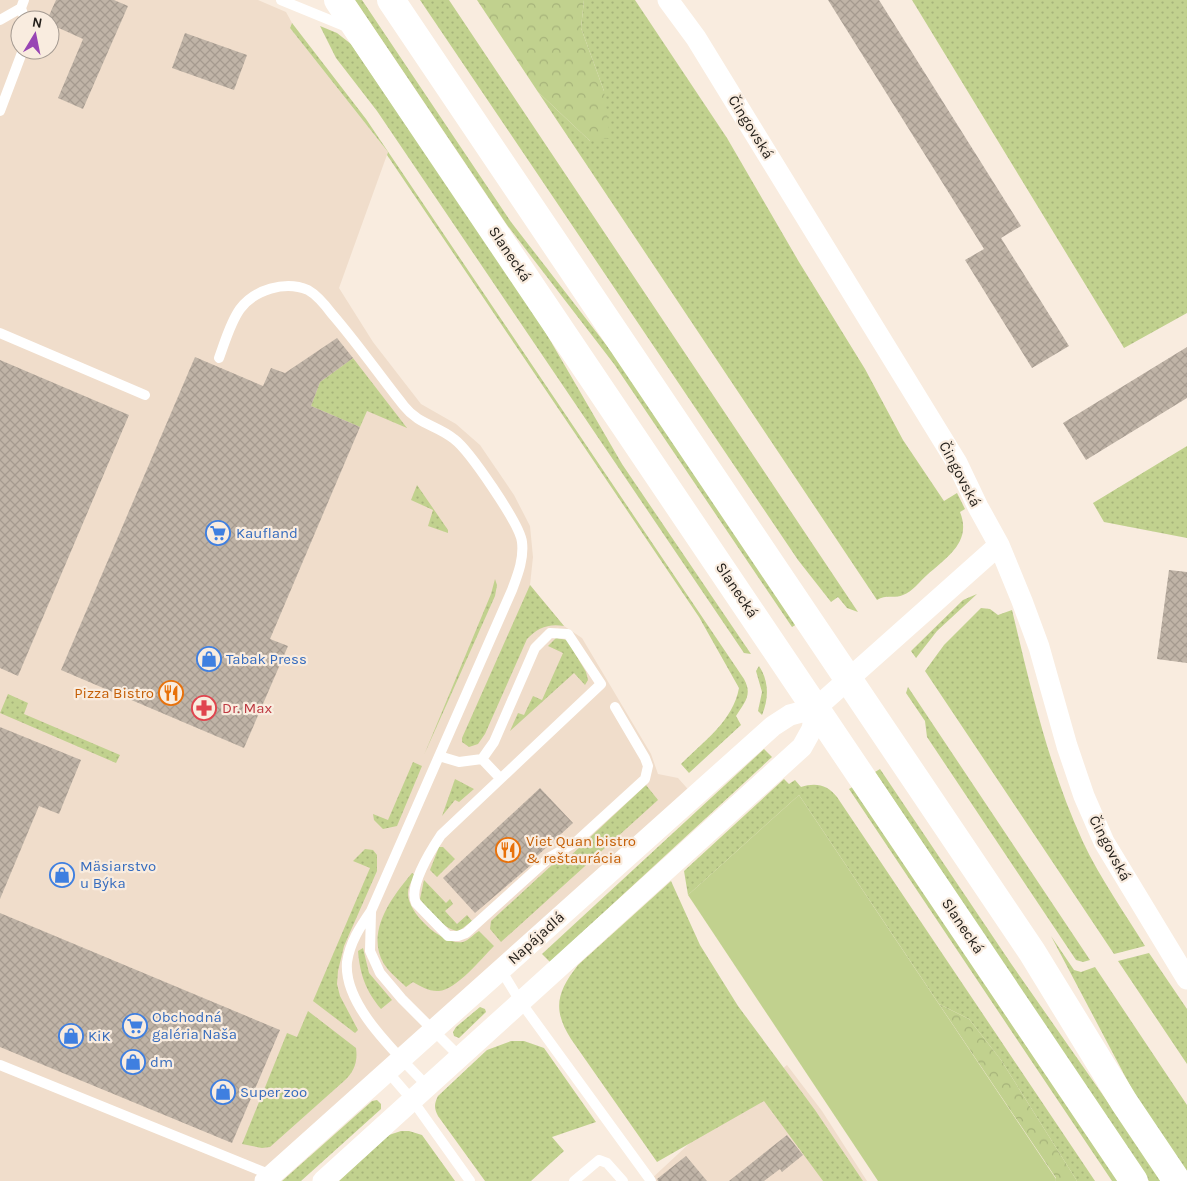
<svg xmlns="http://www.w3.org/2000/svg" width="1187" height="1181" font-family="Karla,sans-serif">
	<defs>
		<pattern id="grass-dots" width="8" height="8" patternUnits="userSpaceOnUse" patternTransform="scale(1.25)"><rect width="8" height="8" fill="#c1d18e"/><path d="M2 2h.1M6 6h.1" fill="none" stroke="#a6b37a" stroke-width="1.8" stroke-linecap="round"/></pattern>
		<pattern id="forest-crowns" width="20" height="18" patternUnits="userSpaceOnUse" patternTransform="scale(1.25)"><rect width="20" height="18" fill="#c1d18e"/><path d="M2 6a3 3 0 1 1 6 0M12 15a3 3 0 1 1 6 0" fill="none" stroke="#a6b37a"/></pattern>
		<pattern id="building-cross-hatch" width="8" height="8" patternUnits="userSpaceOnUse" patternTransform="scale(1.25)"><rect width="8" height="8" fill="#c0b4a7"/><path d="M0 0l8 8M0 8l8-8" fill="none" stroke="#a59a8f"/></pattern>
	</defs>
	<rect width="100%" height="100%" fill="#f9ecdf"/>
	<path fill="#f0ddcb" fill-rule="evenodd" d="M 0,0 L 258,0 L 286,12 L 292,23 L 290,28 L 388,152 L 339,288 L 373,342 L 421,404 L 456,424 L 480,445 L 514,495 L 530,526 L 533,557 L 530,585 L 564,626 L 582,638 L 651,754 L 658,774 L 678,778 L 694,796 L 265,1181 L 0,1181 ZM 20,20 L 50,20 L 50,50 L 20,50 Z
		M 787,1065 L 822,1111 L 867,1181 L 649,1181 L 692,1141 L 709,1131 Z"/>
	<path fill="url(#grass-dots)" d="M 355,0 L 362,0 L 511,222 L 618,360 L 797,624 L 792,627 L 614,364 L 507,225 Z
		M 420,0 L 449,0 L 858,612 L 847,608 L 838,597 L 831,602 L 798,560 Z
		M 584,0 L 635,0 L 727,138 L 799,262 L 865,369 L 903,440 L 944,501 L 957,493 L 965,509 L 960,512 C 972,542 947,557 927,575 C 920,581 912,592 903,595 C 894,599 886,594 877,600 L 538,92 L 590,141 L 604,91 L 581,28 Z
		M 912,0 L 1187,0 L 1187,313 L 1124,348 Z
		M 292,23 L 366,119 L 744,679 C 753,695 744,703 736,716 L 741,725 L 689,773 L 681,764 C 704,741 733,721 739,688 L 699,617 L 387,155 L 388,152 L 290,28 Z
		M 320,26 L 337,33 L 351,44 L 532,309 L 622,464 L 751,654 L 744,653 L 377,111 L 336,58 Z
		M 353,358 L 407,428 L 367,411 L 360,427 L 311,406 L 320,382 Z
		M 1187,446 L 1187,538 L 1104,522 L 1093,503 Z
		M 417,485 L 448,530 L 448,533 L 428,526 L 433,510 L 411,500 Z
		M 495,579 L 497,585 L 495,596 L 424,755 L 491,594 Z
		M 530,585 L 564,626 C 549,623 537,628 527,639 L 485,734 L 478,744 L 469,747 L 462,742 L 462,738 Z
		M 977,594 L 937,631 L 916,658 L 911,651 L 963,600 Z
		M 981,608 L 990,609 L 998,615 L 1012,610 C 1031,689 1049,768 1083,842 C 1100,878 1124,912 1145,946 L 1114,954 L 925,671 L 944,645 Z
		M 556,638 L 567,640 L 586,672 L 588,680 L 585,685 L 574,673 L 510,731 L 518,713 L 524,715 L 533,696 L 542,700 L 563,653 L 548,646 Z
		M 759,666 C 769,681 769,698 762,715 L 758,711 L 762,692 L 756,671 Z
		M 908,687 L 1090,960 L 1083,962 L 1076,960 L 927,737 L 925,721 L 906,693 Z
		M 8,694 L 28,703 L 24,714 L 120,755 L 116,763 L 0,713 Z
		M 764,749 L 772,757 L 550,962 L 542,954 Z
		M 413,762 L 422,766 L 397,826 L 383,829 L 374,820 L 373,814 L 388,820 Z
		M 880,769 L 1012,965 L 1163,1181 L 1149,1181 L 875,772 Z
		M 455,779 L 474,789 L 459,802 L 455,800 L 442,816 Z
		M 784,779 L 789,784 L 795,780 L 801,787 C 816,782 828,785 837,797 L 1095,1181 L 1077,1181 L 1001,1060 L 969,1019 L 939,1004 L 799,795 L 688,895 L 684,871 Z
		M 646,785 L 658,800 L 501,942 L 490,929 L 491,921 L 552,865 L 567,859 Z
		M 854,786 L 1118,1181 L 1112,1181 L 849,789 Z
		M 439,847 L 443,847 L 455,859 L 437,877 L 430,870 Z
		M 365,849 L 373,850 L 377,855 L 377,871 L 344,946 L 338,971 L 337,984 L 340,996 L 358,1030 L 355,1033 L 313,1001 L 370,868 L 353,861 Z
		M 412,873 L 415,875 C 412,880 408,887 408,893 C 407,913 443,946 463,942 C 468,941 474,934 479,931 L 494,946 C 482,958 456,990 439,991 C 430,992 420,986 413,982 L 406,987 C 399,980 390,973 384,964 C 365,932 392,897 412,873 Z
		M 424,880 L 446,903 L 450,899 L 453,904 L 445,911 L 457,924 L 467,915 L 472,921 L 459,931 C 445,931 428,910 420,899 Z
		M 671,881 L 700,945 L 738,1006 L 815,1110 L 863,1181 L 823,1181 L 764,1101 L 657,1162 L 571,1039 C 552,1009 557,992 578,965 Z
		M 1051,936 L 1074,970 L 1081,972 L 1095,967 L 1187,1105 L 1187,1172 L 1135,1095 Z
		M 363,948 L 369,973 L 392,1000 L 381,1009 C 366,991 360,975 358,951 Z
		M 1149,953 L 1187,1009 L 1187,1064 L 1118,961 Z
		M 480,1007 L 485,1009 L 486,1012 L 459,1038 L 454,1036 L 453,1032 L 456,1027 Z
		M 308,1011 L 356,1048 C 358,1062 354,1072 344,1081 L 270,1147 L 262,1148 L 242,1144 L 287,1033 L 297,1037 Z
		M 511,1041 L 524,1041 L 544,1048 L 596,1122 L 552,1137 L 564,1151 L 531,1181 L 485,1181 L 438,1116 C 434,1108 434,1104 438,1096 L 487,1050 Z
		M 377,1100 L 381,1104 L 381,1109 L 301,1181 L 282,1181 L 372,1101 Z
		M 401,1131 L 409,1131 L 422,1135 L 455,1181 L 339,1181 L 389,1135 Z"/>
	<path fill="url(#forest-crowns)" d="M 477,0 L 584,0 L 581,28 L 604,91 L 610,138 L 590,141 L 538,92 Z
		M 939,1004 L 969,1019 L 1001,1060 L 1077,1181 L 1055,1181 L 1056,1178 Z"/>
	<path fill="#c1d18e" d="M 799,795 L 1056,1179 L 1055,1181 L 878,1181 L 688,895 Z"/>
	<path fill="url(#building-cross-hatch)" d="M 56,0 L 114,0 L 128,6 L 83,109 L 58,98 L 83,39 L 50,24 L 50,20 L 47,20 Z
		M 828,0 L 879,0 L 1021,226 L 1001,238 L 1069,346 L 1032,368 L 965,260 L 984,249 Z
		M 185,33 L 247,55 L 234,90 L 172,68 Z
		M 337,338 L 353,358 L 320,382 L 311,406 L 360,427 L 270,639 L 288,646 L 244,748 L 61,670 L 195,357 L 263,386 L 271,368 L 285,373 Z
		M 1187,347 L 1187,398 L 1086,460 L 1063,423 Z
		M 0,360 L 129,415 L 18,676 L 0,668 Z
		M 1169,570 L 1187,572 L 1187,663 L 1157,659 Z
		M 0,727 L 81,760 L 59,814 L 39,806 L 0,899 Z
		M 540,788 L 573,823 L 536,857 L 538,859 L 475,913 L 443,878 Z
		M 0,913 L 280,1030 L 232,1143 L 0,1047 Z
		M 787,1135 L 803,1155 L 782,1172 L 780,1169 L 764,1181 L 729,1181 Z
		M 686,1156 L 707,1181 L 658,1181 L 657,1179 Z"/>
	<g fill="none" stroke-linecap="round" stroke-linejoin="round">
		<path stroke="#fff" stroke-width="10" d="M 281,0 L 347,27
			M 21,8 L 25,20
			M 0,20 L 21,8 L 24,0
			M 0,111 L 23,50
			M 0,333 L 145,395
			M 219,358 C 225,342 230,323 240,309 C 254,290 285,280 308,290 C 317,295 326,306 332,314 C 358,344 380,376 404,406 C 419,425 437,425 454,439 C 469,450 520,524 522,542 C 524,559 518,574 512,590 L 371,911 C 360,927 350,942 347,962 C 343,1007 401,1057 428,1087
			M 439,756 L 459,762 L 482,759 L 500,778
			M 482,759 L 494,742 L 535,648 L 550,633 L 568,634 L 601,684 L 441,835 C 431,850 408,887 416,903 L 448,936 L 458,936 L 466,933 L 550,857 L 576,842 L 645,779 L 648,766 L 645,758 L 615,707
			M 371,912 L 370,951 L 380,973 L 402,999 L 460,1057
			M 501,970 L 520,1001 L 651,1181
			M 0,1065 L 271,1175
			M 388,1072 L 413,1101 L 470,1181
			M 574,1181 L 599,1160 L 607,1163 L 623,1181"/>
		<path stroke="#fff" stroke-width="21" d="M 668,0 L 696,38 L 957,463 L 978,507 L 999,545 L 1022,601 L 1039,647 L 1067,746 L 1084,796 L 1104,842 L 1187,979
			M 265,1181 L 773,726 L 790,715 L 816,708 L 999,545
			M 323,1181 L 802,747 L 812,729 L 816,708"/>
		<path stroke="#fff" stroke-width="28" d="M 338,0 L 1134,1181
			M 391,0 L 1032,952 L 1124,1102 L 1177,1181"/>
	</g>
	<defs>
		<symbol id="supermarket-ring" viewBox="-11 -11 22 22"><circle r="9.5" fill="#f9ecdf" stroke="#3f7fe0" stroke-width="1.5"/><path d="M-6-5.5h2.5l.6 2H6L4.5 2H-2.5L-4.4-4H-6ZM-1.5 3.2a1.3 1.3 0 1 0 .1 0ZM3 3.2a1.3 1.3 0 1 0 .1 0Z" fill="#3f7fe0"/></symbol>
		<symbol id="shop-ring" viewBox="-11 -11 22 22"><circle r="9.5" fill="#f9ecdf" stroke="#3f7fe0" stroke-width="1.5"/><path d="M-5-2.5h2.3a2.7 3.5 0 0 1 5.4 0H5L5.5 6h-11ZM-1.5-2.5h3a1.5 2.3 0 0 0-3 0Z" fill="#3f7fe0"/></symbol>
		<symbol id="restaurant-ring" viewBox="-11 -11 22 22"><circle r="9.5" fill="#f9ecdf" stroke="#e8710a" stroke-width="1.5"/><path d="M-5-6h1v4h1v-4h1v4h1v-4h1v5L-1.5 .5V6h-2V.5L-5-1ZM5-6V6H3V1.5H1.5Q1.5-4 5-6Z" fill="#e8710a"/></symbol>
		<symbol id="pharmacy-ring" viewBox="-11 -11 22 22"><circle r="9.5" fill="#f9ecdf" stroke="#e0444e" stroke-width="1.5"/><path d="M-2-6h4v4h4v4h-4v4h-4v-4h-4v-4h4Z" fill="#e0444e"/></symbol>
	</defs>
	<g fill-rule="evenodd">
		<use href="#supermarket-ring" x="204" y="519" width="28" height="28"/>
		<use href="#shop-ring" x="195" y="645" width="28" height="28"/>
		<use href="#restaurant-ring" x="157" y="679" width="28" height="28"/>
		<use href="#pharmacy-ring" x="190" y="694" width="28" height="28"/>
		<use href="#restaurant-ring" x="494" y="836" width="28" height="28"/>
		<use href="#shop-ring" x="48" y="861" width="28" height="28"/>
		<use href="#supermarket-ring" x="121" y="1012" width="28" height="28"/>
		<use href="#shop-ring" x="57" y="1022" width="28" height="28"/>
		<use href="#shop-ring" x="119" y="1048" width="28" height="28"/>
		<use href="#shop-ring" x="209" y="1078" width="28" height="28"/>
	</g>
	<g text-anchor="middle" stroke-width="4.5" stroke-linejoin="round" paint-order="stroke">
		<g font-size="15" fill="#24201b" stroke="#f9ecdf">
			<text transform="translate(751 127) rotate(58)" y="5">Čingovská</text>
			<text transform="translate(510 254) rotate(56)" y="5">Slanecká</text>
			<text transform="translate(960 474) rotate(62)" y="5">Čingovská</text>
			<text transform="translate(737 590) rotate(56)" y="5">Slanecká</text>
			<text transform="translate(1110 848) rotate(62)" y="5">Čingovská</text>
			<text transform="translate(963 926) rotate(56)" y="5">Slanecká</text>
			<text transform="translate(536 938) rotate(-42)" y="5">Napájadlá</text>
		</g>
		<g font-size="15" fill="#366cbe" stroke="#f9ecdf" text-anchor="start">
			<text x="236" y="538">Kaufland</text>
			<text x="226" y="664">Tabak Press</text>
			<text x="80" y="871">Mäsiarstvo<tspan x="80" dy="17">u Býka</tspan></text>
			<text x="152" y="1022">Obchodná<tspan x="152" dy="17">galéria Naša</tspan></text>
			<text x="88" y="1041">KiK</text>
			<text x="150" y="1067">dm</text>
			<text x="240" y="1097">Super zoo</text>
		</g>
		<g font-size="15" fill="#c56008" stroke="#f9ecdf" text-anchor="end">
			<text x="154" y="698">Pizza Bistro</text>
			<text x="526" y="846" text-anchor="start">Viet Quan bistro<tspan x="526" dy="17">&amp; reštaurácia</tspan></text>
		</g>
		<g font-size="15" fill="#be3a42" stroke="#f9ecdf" text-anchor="start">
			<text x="222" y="713">Dr. Max</text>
		</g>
	</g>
	<g transform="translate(35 35) rotate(10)"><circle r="24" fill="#f9ecdf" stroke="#a49a91"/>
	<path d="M0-4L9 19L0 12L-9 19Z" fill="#9845b4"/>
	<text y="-8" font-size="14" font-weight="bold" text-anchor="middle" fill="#24201b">N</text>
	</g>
</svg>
